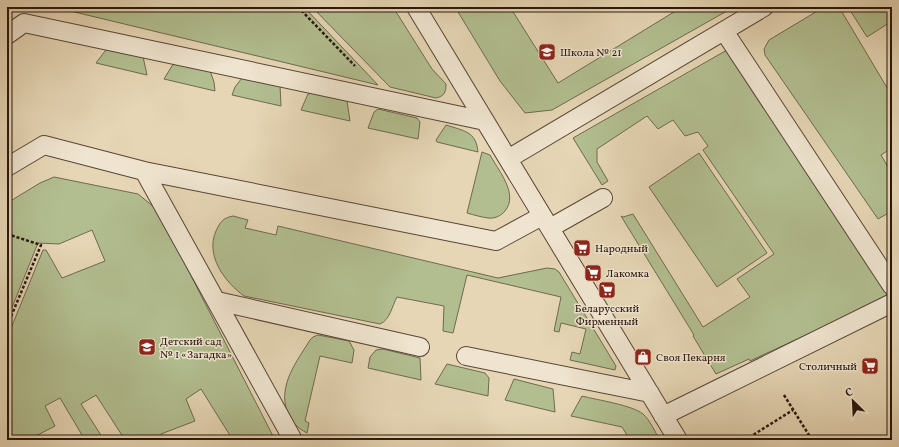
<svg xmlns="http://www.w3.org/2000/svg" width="899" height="447" font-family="Vollkorn,serif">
	<rect width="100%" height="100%" fill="#e6d6b5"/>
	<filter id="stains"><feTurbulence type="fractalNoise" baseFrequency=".005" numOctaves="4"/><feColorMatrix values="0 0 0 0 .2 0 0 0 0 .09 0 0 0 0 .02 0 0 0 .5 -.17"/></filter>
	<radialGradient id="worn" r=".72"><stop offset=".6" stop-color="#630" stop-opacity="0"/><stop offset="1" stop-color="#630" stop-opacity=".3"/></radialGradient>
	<path fill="#b2be90" stroke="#6e6a4e" d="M 62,7 L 304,7 L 378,85 L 62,9 Z
		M 312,7 L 393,7 L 432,69 L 446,84 C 446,93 444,96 436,98 L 390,87 Z
		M 455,7 L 510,7 L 558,83 L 682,7 L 734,7 L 552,110 L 525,113 L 500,81 Z
		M 824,7 L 839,7 L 892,96 L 892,148 L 881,155 L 892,174 L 892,211 L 878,219 L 765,55 L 764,49 L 769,40 Z
		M 848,7 L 892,7 L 892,21 L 867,37 Z
		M 109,47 L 142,52 L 147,75 L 96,63 L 105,51 Z
		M 727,50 L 889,293 L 883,299 L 750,361 L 749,359 L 716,374 L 693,336 L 694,335 L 621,216 L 623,217 L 633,214 L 703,327 L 750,297 L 737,279 L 774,254 L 703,150 L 708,146 L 698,132 L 685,136 L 673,120 L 658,129 L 647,116 L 597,149 L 597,162 L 608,181 L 602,185 L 573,138 Z
		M 175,61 L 209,68 L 214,82 L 215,91 L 164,79 Z
		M 242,78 L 280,85 L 281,106 L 232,95 L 235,87 Z
		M 313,93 L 347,101 L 350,121 L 301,110 L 308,94 Z
		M 378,109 L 417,118 L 420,122 L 418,139 L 368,128 L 374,112 Z
		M 446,125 C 464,131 476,131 478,152 L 437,142 L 436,140 Z
		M 482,152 L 490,155 C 498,170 519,194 505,211 C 501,216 494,219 488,218 C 481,217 474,215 467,213 Z
		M 699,153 L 767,253 L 717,287 L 649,187 Z
		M 54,177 L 138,194 L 154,207 L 160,215 L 275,440 L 227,440 L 231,437 L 201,389 L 186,399 L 195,421 L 161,434 L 163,440 L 125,440 L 96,395 L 81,404 L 104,440 L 85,440 L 60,398 L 45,406 L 55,426 L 28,440 L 7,440 L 7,338 L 43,250 L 46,250 L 62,278 L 105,261 L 92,230 L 59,244 L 38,243 L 7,320 L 7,203 L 40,183 Z
		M 233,216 L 248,220 L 245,228 L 276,235 L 278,226 L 498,278 L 547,268 L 555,269 L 559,272 L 616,366 L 615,370 L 570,360 L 572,352 L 580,354 L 586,329 L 561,323 L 559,332 L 554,331 L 561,297 L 467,275 L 453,333 L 443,331 L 444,306 L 397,297 C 392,306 390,320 380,324 L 244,296 C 225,282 205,256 216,231 C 220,222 223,218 233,216 Z
		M 318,335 L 349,341 L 354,350 L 352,363 L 320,356 L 305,421 L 309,423 L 307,433 C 297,428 291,421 287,411 C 278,385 297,361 310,340 L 313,337 Z
		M 383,349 L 420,358 L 421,380 L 368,368 L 370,357 L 376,350 Z
		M 447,364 L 485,373 L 489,378 L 488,396 L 435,384 Z
		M 514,379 L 553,389 L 555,412 L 505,400 Z
		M 582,396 C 597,400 632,405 643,414 C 650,420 655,432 660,440 L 630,440 L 622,427 L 571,416 Z"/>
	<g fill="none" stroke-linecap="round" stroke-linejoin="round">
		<defs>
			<path id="lane" d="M 416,7 L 678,440
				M 724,31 L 892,286
				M 7,35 L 24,23 L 485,121
				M 508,159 L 764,7
				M 7,167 L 44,145 L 144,171 L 496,241 L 542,216
				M 144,171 L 293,440
				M 550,228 L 603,198
				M 217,301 L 420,347
				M 466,356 L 650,393
				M 663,416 L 892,303"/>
		</defs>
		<use href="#lane" stroke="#584637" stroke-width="20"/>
		<path stroke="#29160d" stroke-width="2.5" stroke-dasharray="3 2" stroke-linecap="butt" d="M 298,7 L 355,66
			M 7,234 L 41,245 L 7,326
			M 784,395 L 812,440
			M 745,440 L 793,410"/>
		<use href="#lane" stroke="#efe4cf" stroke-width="18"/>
	</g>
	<defs>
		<symbol id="school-square" viewBox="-11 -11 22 22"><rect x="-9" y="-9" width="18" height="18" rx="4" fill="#8f2418" stroke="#efe4cf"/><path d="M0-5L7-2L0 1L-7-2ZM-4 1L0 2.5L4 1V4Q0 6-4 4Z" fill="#fff"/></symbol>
		<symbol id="supermarket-square" viewBox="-11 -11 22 22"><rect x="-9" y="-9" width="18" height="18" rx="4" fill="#8f2418" stroke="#efe4cf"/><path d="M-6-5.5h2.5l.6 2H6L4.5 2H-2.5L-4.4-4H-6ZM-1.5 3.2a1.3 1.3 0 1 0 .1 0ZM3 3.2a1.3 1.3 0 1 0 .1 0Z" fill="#fff"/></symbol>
		<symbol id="shop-square" viewBox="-11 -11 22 22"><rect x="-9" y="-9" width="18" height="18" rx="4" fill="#8f2418" stroke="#efe4cf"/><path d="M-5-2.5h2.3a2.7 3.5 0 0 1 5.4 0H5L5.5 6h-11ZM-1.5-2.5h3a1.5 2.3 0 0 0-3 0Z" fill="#fff"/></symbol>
	</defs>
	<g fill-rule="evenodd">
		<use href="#school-square" x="537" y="42" width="20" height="20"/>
		<use href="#supermarket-square" x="572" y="238" width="20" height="20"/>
		<use href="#supermarket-square" x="583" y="263" width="20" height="20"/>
		<use href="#supermarket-square" x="597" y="280" width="20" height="20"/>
		<use href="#school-square" x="137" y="337" width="20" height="20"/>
		<use href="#shop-square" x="633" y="347" width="20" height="20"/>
		<use href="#supermarket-square" x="860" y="356" width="20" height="20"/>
	</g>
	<g text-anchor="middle" stroke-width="3" stroke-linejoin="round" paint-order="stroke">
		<g font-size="11" fill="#29160d" stroke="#efe4cf" text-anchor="start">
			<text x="560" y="56">Школа № 21</text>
			<text x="595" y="252">Народный</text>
			<text x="606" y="277">Лакомка</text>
			<text x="607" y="312" text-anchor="middle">Беларусский<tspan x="607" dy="13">Фирменный</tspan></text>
			<text x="160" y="345">Детский сад<tspan x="160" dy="13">№ 1 «Загадка»</tspan></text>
			<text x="656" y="361">Своя Пекарня</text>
			<text x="857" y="370" text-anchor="end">Столичный</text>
		</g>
	</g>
	<rect width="899" height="447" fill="none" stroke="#e6d6b5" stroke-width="24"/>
	<rect x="8" y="8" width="883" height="431" fill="none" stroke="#29160d" stroke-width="2"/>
	<rect x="12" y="12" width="875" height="423" fill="none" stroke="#29160d"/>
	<g transform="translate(853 401) rotate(336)" stroke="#efe4cf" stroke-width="3" paint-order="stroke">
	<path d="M0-3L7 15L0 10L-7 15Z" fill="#29160d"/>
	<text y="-6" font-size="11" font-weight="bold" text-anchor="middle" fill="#29160d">С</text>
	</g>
	<rect width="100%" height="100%" filter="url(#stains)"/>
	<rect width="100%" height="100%" fill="url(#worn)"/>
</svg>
